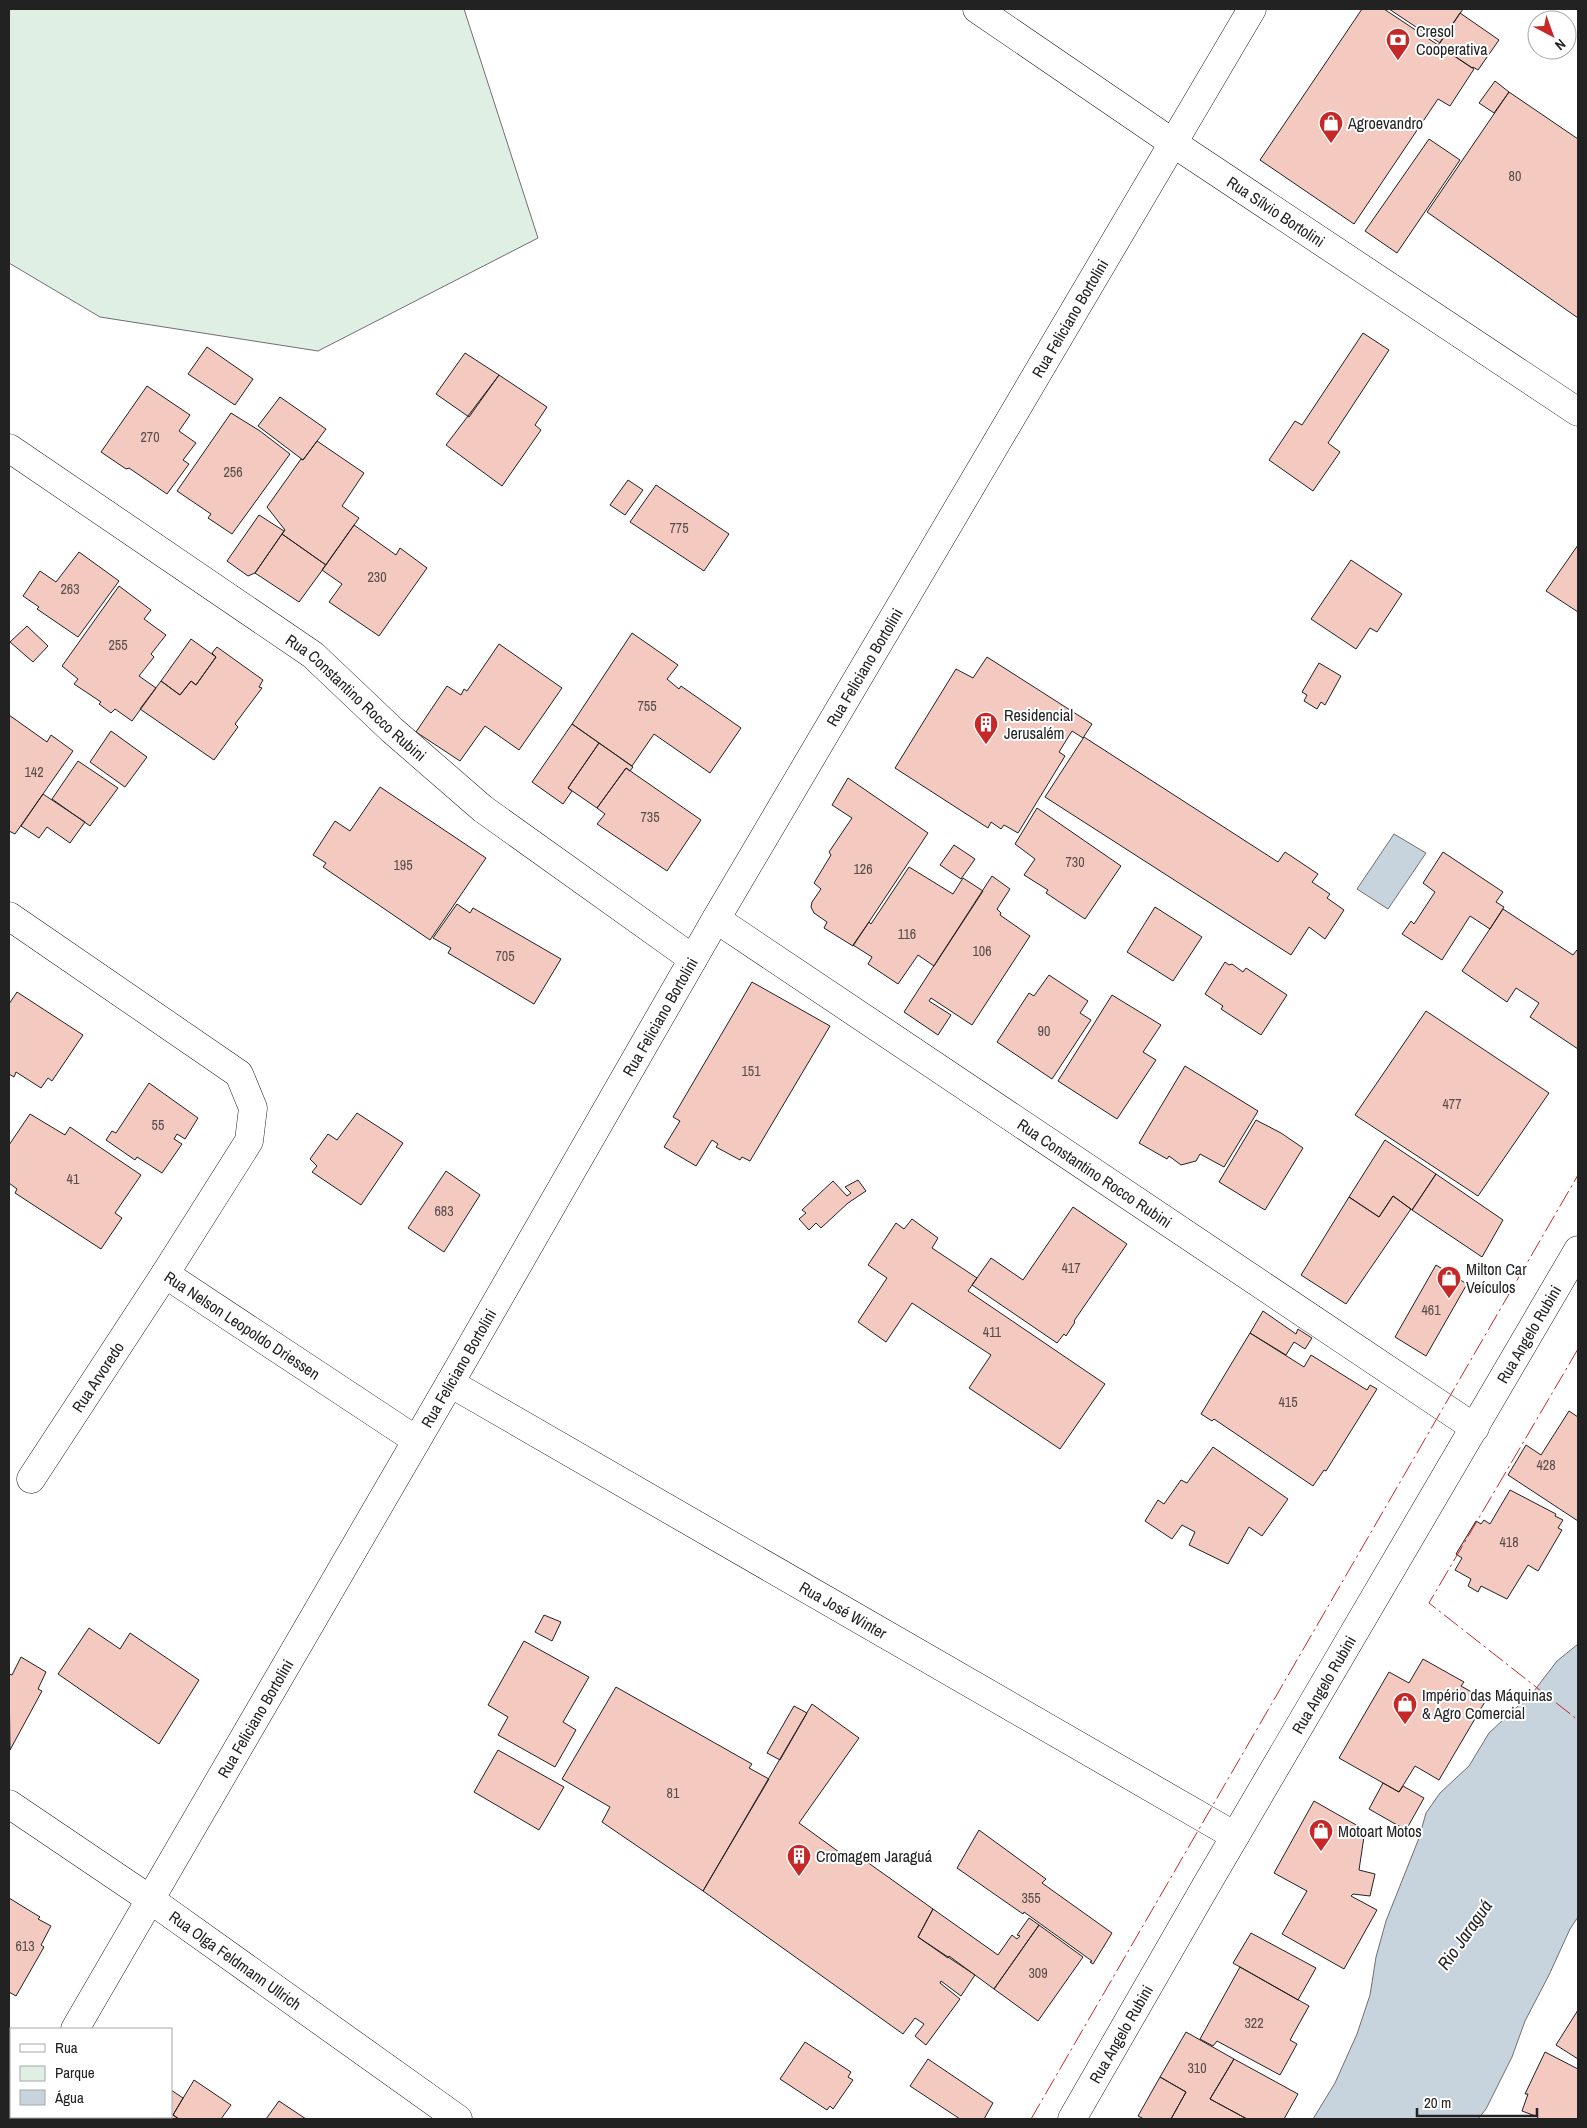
<svg xmlns="http://www.w3.org/2000/svg" width="1587" height="2128" font-family="'Archivo Narrow',sans-serif">
	<rect width="100%" height="100%" fill="#fff"/>
	<path fill="#e0efe3" stroke="#6f6f6f" d="M 9,9 L 464,9 L 538,238 L 318,351 L 100,317 L 9,263 Z"/>
	<path fill="#c7d3dd" stroke="#6f6f6f" d="M 1394,834 L 1426,853 L 1388,909 L 1357,889 Z
		M 1578,1644 L 1578,1917 L 1570,1929 L 1549,1975 L 1525,2021 L 1512,2057 L 1486,2109 L 1478,2119 L 1313,2119 L 1335,2083 L 1357,2034 L 1370,1995 L 1376,1957 L 1386,1921 L 1419,1838 L 1426,1813 L 1440,1793 L 1469,1766 L 1489,1733 L 1534,1691 L 1557,1661 Z"/>
	<path fill="#f3c9c0" stroke="#222" d="M 1362,9 L 1384,9 L 1474,69 L 1450,106 L 1438,99 L 1354,224 L 1260,160 Z
		M 1389,9 L 1463,9 L 1440,43 Z
		M 1460,13 L 1499,40 L 1478,70 L 1473,67 L 1472,68 L 1438,45 Z
		M 1495,81 L 1509,92 L 1494,113 L 1479,103 Z
		M 1509,92 L 1578,139 L 1578,318 L 1427,212 Z
		M 1429,139 L 1460,160 L 1397,253 L 1365,231 Z
		M 1363,333 L 1389,350 L 1328,443 L 1340,452 L 1313,491 L 1269,460 L 1295,421 L 1302,425 Z
		M 207,347 L 253,379 L 235,405 L 188,374 Z
		M 465,353 L 499,375 L 469,417 L 436,394 Z
		M 499,375 L 547,407 L 535,425 L 541,430 L 502,486 L 446,445 Z
		M 147,386 L 190,415 L 179,431 L 196,443 L 183,460 L 189,464 L 167,494 L 129,468 L 126,469 L 101,452 Z
		M 280,397 L 326,429 L 303,460 L 258,426 Z
		M 231,413 L 260,431 L 290,454 L 232,534 L 208,518 L 211,514 L 177,491 Z
		M 317,441 L 364,473 L 342,506 L 359,518 L 326,565 L 282,534 L 285,530 L 267,507 L 301,459 L 303,460 Z
		M 628,480 L 643,490 L 625,515 L 610,505 Z
		M 656,485 L 729,534 L 704,571 L 630,522 Z
		M 259,515 L 284,531 L 255,573 L 248,576 L 227,561 Z
		M 354,525 L 396,555 L 400,548 L 427,568 L 379,636 L 329,602 L 342,584 L 322,570 Z
		M 282,534 L 326,565 L 299,602 L 255,573 Z
		M 1578,545 L 1578,612 L 1546,591 Z
		M 79,552 L 119,581 L 78,637 L 37,609 L 39,607 L 23,596 L 40,571 L 56,582 Z
		M 1351,560 L 1402,594 L 1377,632 L 1370,628 L 1356,649 L 1311,619 Z
		M 119,586 L 151,610 L 144,619 L 166,635 L 151,654 L 154,657 L 139,676 L 156,688 L 132,721 L 115,709 L 111,713 L 99,704 L 101,702 L 74,684 L 78,679 L 62,666 Z
		M 27,626 L 48,646 L 33,662 L 10,642 Z
		M 632,633 L 678,665 L 667,679 L 679,689 L 681,686 L 741,728 L 710,773 L 654,734 L 632,766 L 572,724 Z
		M 191,639 L 216,657 L 196,685 L 191,681 L 180,695 L 161,681 Z
		M 499,644 L 562,688 L 519,750 L 485,726 L 460,761 L 416,732 L 447,686 L 461,695 L 464,689 L 467,691 Z
		M 217,647 L 263,680 L 259,687 L 262,688 L 235,724 L 238,727 L 214,760 L 140,709 L 161,681 L 180,695 L 191,681 L 196,685 L 216,657 L 212,653 Z
		M 987,657 L 1092,724 L 1083,738 L 1072,731 L 1059,752 L 1065,756 L 1018,833 L 1004,825 L 1001,829 L 991,822 L 988,828 L 895,768 L 956,669 L 973,678 Z
		M 1319,663 L 1341,676 L 1325,705 L 1321,702 L 1317,709 L 1304,701 L 1307,695 L 1302,692 Z
		M 9,715 L 47,742 L 51,735 L 73,751 L 15,834 L 9,831 Z
		M 572,724 L 599,743 L 568,788 L 572,791 L 563,804 L 532,782 Z
		M 111,731 L 147,757 L 125,787 L 90,762 Z
		M 1084,737 L 1278,862 L 1285,852 L 1318,874 L 1312,882 L 1330,894 L 1327,898 L 1344,910 L 1325,939 L 1309,927 L 1291,955 L 1045,797 Z
		M 599,743 L 633,767 L 630,771 L 626,768 L 597,808 L 568,788 Z
		M 78,761 L 118,788 L 90,826 L 52,799 Z
		M 626,768 L 701,820 L 667,871 L 597,824 L 605,814 L 597,808 Z
		M 848,778 L 928,833 L 853,946 L 824,928 L 827,922 L 814,913 L 811,907 L 812,902 L 821,889 L 814,883 L 831,855 L 829,852 L 852,818 L 832,805 Z
		M 380,787 L 486,858 L 430,940 L 323,867 L 326,863 L 313,855 L 335,821 L 350,831 Z
		M 43,794 L 85,822 L 70,843 L 47,827 L 39,838 L 21,826 Z
		M 1037,808 L 1121,866 L 1085,919 L 1046,893 L 1048,890 L 1024,875 L 1035,859 L 1015,844 Z
		M 954,845 L 975,859 L 961,879 L 940,865 Z
		M 1443,852 L 1503,892 L 1496,902 L 1504,907 L 1490,929 L 1470,916 L 1442,960 L 1402,934 L 1411,921 L 1414,924 L 1435,892 L 1423,883 Z
		M 909,867 L 953,894 L 963,878 L 983,891 L 934,966 L 918,955 L 898,984 L 868,964 L 872,957 L 853,945 L 869,922 L 871,924 Z
		M 992,876 L 1010,889 L 997,909 L 1001,913 L 1000,915 L 1030,936 L 972,1025 L 931,998 L 929,1001 L 951,1015 L 938,1035 L 904,1012 Z
		M 457,904 L 470,913 L 473,908 L 561,959 L 534,1004 L 448,953 L 451,948 L 433,938 Z
		M 1155,907 L 1202,937 L 1173,981 L 1127,952 Z
		M 1503,909 L 1573,955 L 1577,950 L 1578,951 L 1578,1049 L 1530,1017 L 1539,1003 L 1516,988 L 1507,1002 L 1462,971 Z
		M 1225,962 L 1229,965 L 1232,964 L 1243,972 L 1246,968 L 1287,995 L 1261,1035 L 1221,1009 L 1223,1006 L 1205,994 Z
		M 1049,975 L 1088,1001 L 1080,1013 L 1091,1020 L 1052,1079 L 997,1042 L 1029,993 L 1034,996 Z
		M 752,982 L 830,1026 L 750,1161 L 742,1157 L 740,1160 L 716,1147 L 718,1144 L 712,1140 L 696,1166 L 664,1147 L 680,1121 L 673,1117 Z
		M 17,992 L 83,1035 L 52,1081 L 48,1078 L 41,1088 L 16,1072 L 14,1077 L 9,1074 L 9,1004 Z
		M 1112,995 L 1161,1025 L 1143,1052 L 1156,1060 L 1117,1119 L 1058,1081 Z
		M 1426,1011 L 1549,1093 L 1478,1196 L 1355,1115 Z
		M 1185,1066 L 1258,1111 L 1224,1167 L 1200,1154 L 1196,1161 L 1181,1165 L 1169,1156 L 1167,1159 L 1139,1143 Z
		M 149,1083 L 198,1118 L 185,1139 L 177,1134 L 174,1139 L 182,1144 L 162,1173 L 137,1157 L 135,1160 L 106,1140 L 112,1131 L 116,1133 Z
		M 357,1113 L 403,1143 L 361,1205 L 312,1172 L 317,1166 L 310,1159 L 328,1134 L 337,1140 Z
		M 30,1114 L 65,1135 L 70,1127 L 141,1175 L 115,1213 L 122,1218 L 101,1249 L 15,1193 L 17,1189 L 9,1183 L 9,1145 Z
		M 1256,1120 L 1281,1133 L 1303,1148 L 1265,1210 L 1219,1182 Z
		M 1385,1140 L 1436,1174 L 1412,1210 L 1393,1196 L 1379,1217 L 1349,1197 Z
		M 446,1171 L 480,1195 L 444,1252 L 408,1228 Z
		M 1436,1174 L 1503,1220 L 1482,1257 L 1412,1210 Z
		M 858,1180 L 866,1191 L 848,1203 L 821,1228 L 816,1223 L 809,1230 L 799,1219 L 806,1213 L 802,1210 L 833,1181 L 847,1196 L 851,1193 L 845,1187 Z
		M 1393,1196 L 1411,1209 L 1346,1304 L 1301,1275 L 1349,1197 L 1379,1217 Z
		M 1073,1207 L 1127,1244 L 1074,1321 L 1075,1322 L 1066,1336 L 1064,1334 L 1057,1343 L 972,1285 L 991,1258 L 1023,1280 Z
		M 912,1219 L 938,1238 L 932,1248 L 977,1278 L 968,1291 L 1105,1384 L 1060,1449 L 969,1388 L 991,1355 L 912,1303 L 886,1342 L 858,1322 L 887,1278 L 868,1265 L 896,1223 L 904,1229 Z
		M 1436,1265 L 1467,1284 L 1426,1356 L 1395,1337 Z
		M 1263,1311 L 1296,1334 L 1298,1329 L 1312,1338 L 1305,1349 L 1294,1342 L 1286,1355 L 1250,1333 Z
		M 1250,1333 L 1304,1367 L 1311,1355 L 1367,1390 L 1370,1385 L 1377,1389 L 1326,1471 L 1324,1470 L 1313,1486 L 1214,1419 L 1212,1421 L 1201,1414 Z
		M 1569,1411 L 1578,1417 L 1578,1521 L 1508,1475 L 1526,1445 L 1541,1455 Z
		M 1213,1447 L 1288,1499 L 1262,1536 L 1249,1527 L 1228,1564 L 1189,1545 L 1195,1532 L 1182,1525 L 1172,1539 L 1145,1521 L 1158,1500 L 1164,1504 L 1181,1480 L 1187,1483 Z
		M 1510,1490 L 1556,1514 L 1555,1516 L 1563,1520 L 1558,1528 L 1562,1530 L 1538,1571 L 1528,1565 L 1507,1599 L 1481,1586 L 1478,1592 L 1468,1586 L 1471,1579 L 1455,1570 L 1462,1558 L 1456,1554 L 1476,1521 L 1481,1524 L 1484,1520 L 1490,1524 Z
		M 544,1615 L 561,1622 L 552,1641 L 535,1632 Z
		M 89,1628 L 120,1649 L 130,1633 L 199,1680 L 159,1744 L 58,1674 Z
		M 524,1641 L 589,1677 L 563,1722 L 576,1730 L 555,1767 L 498,1735 L 508,1717 L 488,1705 Z
		M 21,1657 L 46,1672 L 38,1689 L 42,1691 L 10,1750 L 9,1674 L 12,1675 Z
		M 1423,1659 L 1464,1682 L 1461,1686 L 1486,1700 L 1439,1780 L 1415,1766 L 1399,1792 L 1339,1758 L 1389,1672 L 1409,1683 Z
		M 616,1687 L 752,1764 L 749,1768 L 769,1779 L 703,1891 L 602,1822 L 610,1807 L 562,1779 Z
		M 812,1704 L 859,1738 L 799,1823 L 839,1852 L 836,1854 L 848,1863 L 853,1852 L 933,1909 L 918,1937 L 975,1975 L 961,1996 L 941,1981 L 940,1983 L 960,1999 L 926,2045 L 915,2036 L 924,2024 L 915,2018 L 903,2034 L 703,1891 Z
		M 794,1706 L 807,1713 L 780,1760 L 767,1753 Z
		M 498,1750 L 564,1787 L 539,1830 L 474,1792 Z
		M 1383,1783 L 1399,1792 L 1403,1786 L 1424,1798 L 1406,1830 L 1369,1809 Z
		M 1314,1801 L 1365,1830 L 1359,1870 L 1375,1874 L 1370,1896 L 1353,1894 L 1351,1896 L 1377,1910 L 1344,1969 L 1282,1934 L 1307,1891 L 1274,1873 Z
		M 979,1830 L 1046,1879 L 1042,1883 L 1112,1933 L 1093,1964 L 1090,1962 L 1092,1961 L 1024,1912 L 1023,1914 L 957,1868 Z
		M 9,1898 L 40,1917 L 38,1919 L 51,1926 L 41,1945 L 44,1947 L 16,1996 L 9,1992 Z
		M 933,1909 L 998,1955 L 1012,1935 L 1017,1939 L 1020,1936 L 1017,1935 L 1029,1918 L 1039,1925 L 994,1989 L 949,1956 L 948,1958 L 918,1937 Z
		M 1039,1925 L 1083,1957 L 1038,2021 L 994,1989 Z
		M 1251,1933 L 1316,1968 L 1298,2000 L 1233,1963 Z
		M 1240,1967 L 1309,2006 L 1290,2040 L 1297,2044 L 1280,2075 L 1217,2041 L 1213,2046 L 1200,2039 Z
		M 1578,2010 L 1578,2059 L 1556,2045 Z
		M 1186,2032 L 1234,2059 L 1210,2099 L 1247,2119 L 1171,2119 L 1186,2092 L 1160,2077 Z
		M 805,2042 L 851,2072 L 848,2077 L 853,2080 L 833,2109 L 830,2106 L 827,2110 L 780,2079 Z
		M 1545,2052 L 1578,2069 L 1578,2119 L 1537,2119 L 1538,2117 L 1522,2111 L 1528,2094 L 1525,2094 Z
		M 928,2059 L 993,2103 L 984,2119 L 960,2119 L 910,2086 Z
		M 1234,2059 L 1298,2094 L 1284,2119 L 1247,2119 L 1210,2099 Z
		M 1160,2077 L 1186,2092 L 1171,2119 L 1144,2119 L 1138,2116 Z
		M 194,2080 L 231,2105 L 221,2119 L 179,2119 L 173,2115 Z
		M 171,2090 L 183,2098 L 173,2115 L 179,2119 L 98,2119 L 98,2117 L 171,2117 Z
		M 279,2101 L 306,2119 L 266,2119 Z"/>
	<g fill="none" stroke-linecap="round" stroke-linejoin="round">
		<defs>
			<g id="street">
				<path id="s1" d="M 977,9 L 1173,143 L 1578,412"/>
				<path id="s2" d="M 9,448 L 313,655 L 392,730 L 483,809 L 693,959"/>
				<path id="s3" d="M 9,916 L 239,1074 L 253,1108 L 249,1141 L 165,1274 L 416,1440"/>
				<path id="s4" d="M 716,919 L 1475,1428"/>
				<path id="s5" d="M 450,1383 L 1235,1836"/>
				<path id="s6" d="M 31,1479 L 165,1274"/>
				<path id="s7" d="M 9,1804 L 151,1900 L 458,2119"/>
				<path d="M 9,2051 L 11,2052"/>
			</g>
			<g id="primary">
				<path id="s8" d="M 75,2029 L 450,1383 L 716,919 L 1252,9"/>
				<path d="M 22,2119 L 24,2117"/>
				<path id="s9" d="M 1072,2119 L 1207,1884 L 1578,1250"/>
			</g>
		</defs>
		<use href="#street" stroke="#222" stroke-width="29"/>
		<use href="#primary" stroke="#222" stroke-width="29"/>
		<use href="#street" stroke="#fff" stroke-width="28"/>
		<use href="#primary" stroke="#fff" stroke-width="28"/>
		<path stroke="#c62828" stroke-width="1" stroke-dasharray="18 4 2.5 4" stroke-linecap="butt" d="M 1578,1349 L 1429,1603 L 1578,1720
			M 1031,2119 L 1578,1175"/>
	</g>
	<defs>
		<symbol id="bank-pin" viewBox="-11 -11 22 30"><path d="M0 17L-7.5 6A9.5 9.5 0 1 1 7.5 6Z" fill="#c62828" stroke="#fff"/><path d="M-6-4H6V4H-6ZM0-2.3a2.3 2.3 0 1 0 0 4.6a2.3 2.3 0 1 0 0-4.6Z" fill="#fff"/></symbol>
		<symbol id="shop-pin" viewBox="-11 -11 22 30"><path d="M0 17L-7.5 6A9.5 9.5 0 1 1 7.5 6Z" fill="#c62828" stroke="#fff"/><path d="M-5-2.5h2.3a2.7 3.5 0 0 1 5.4 0H5L5.5 6h-11ZM-1.5-2.5h3a1.5 2.3 0 0 0-3 0Z" fill="#fff"/></symbol>
		<symbol id="building-pin" viewBox="-11 -11 22 30"><path d="M0 17L-7.5 6A9.5 9.5 0 1 1 7.5 6Z" fill="#c62828" stroke="#fff"/><path d="M-4-6H4V6H1V3H-1V6H-4ZM-2.5-4.3h1.7v1.8h-1.7ZM.8-4.3h1.7v1.8H.8ZM-2.5-1h1.7V.8h-1.7ZM.8-1h1.7V.8H.8Z" fill="#fff"/></symbol>
	</defs>
	<g fill-rule="evenodd">
		<use href="#bank-pin" x="1384" y="26" width="28" height="38"/>
		<use href="#shop-pin" x="1317" y="109" width="28" height="38"/>
		<use href="#building-pin" x="972" y="710" width="28" height="38"/>
		<use href="#shop-pin" x="1435" y="1264" width="28" height="38"/>
		<use href="#shop-pin" x="1391" y="1690" width="28" height="38"/>
		<use href="#shop-pin" x="1307" y="1817" width="28" height="38"/>
		<use href="#building-pin" x="785" y="1842" width="28" height="38"/>
	</g>
	<g text-anchor="middle" stroke-width="4" stroke-linejoin="round" paint-order="stroke">
		<g font-size="14" fill="#564c4a">
			<text x="1515" y="181">80</text>
			<text x="150" y="442">270</text>
			<text x="233" y="477">256</text>
			<text x="679" y="533">775</text>
			<text x="377" y="582">230</text>
			<text x="70" y="594">263</text>
			<text x="118" y="650">255</text>
			<text x="647" y="711">755</text>
			<text x="34" y="777">142</text>
			<text x="650" y="822">735</text>
			<text x="1075" y="867">730</text>
			<text x="403" y="870">195</text>
			<text x="863" y="874">126</text>
			<text x="907" y="939">116</text>
			<text x="982" y="956">106</text>
			<text x="505" y="961">705</text>
			<text x="1044" y="1036">90</text>
			<text x="751" y="1076">151</text>
			<text x="1452" y="1109">477</text>
			<text x="158" y="1130">55</text>
			<text x="73" y="1184">41</text>
			<text x="444" y="1216">683</text>
			<text x="1071" y="1273">417</text>
			<text x="1431" y="1315">461</text>
			<text x="992" y="1337">411</text>
			<text x="1288" y="1407">415</text>
			<text x="1546" y="1470">428</text>
			<text x="1509" y="1547">418</text>
			<text x="673" y="1798">81</text>
			<text x="1031" y="1903">355</text>
			<text x="25" y="1951">613</text>
			<text x="1038" y="1978">309</text>
			<text x="1254" y="2028">322</text>
			<text x="1197" y="2073">310</text>
		</g>
		<g font-size="16" fill="#222" stroke="#fff" text-anchor="start">
			<text x="1416" y="37">Cresol<tspan x="1416" dy="18">Cooperativa</tspan></text>
			<text x="1348" y="129">Agroevandro</text>
			<text x="1004" y="721">Residencial<tspan x="1004" dy="18">Jerusalém</tspan></text>
			<text x="1466" y="1275">Milton Car<tspan x="1466" dy="18">Veículos</tspan></text>
			<text x="1422" y="1701">Império das Máquinas<tspan x="1422" dy="18">&amp; Agro Comercial</tspan></text>
			<text x="1338" y="1837">Motoart Motos</text>
			<text x="816" y="1862">Cromagem Jaraguá</text>
		</g>
		<g font-size="16" fill="#222" stroke="#fff">
			<text dy="6" stroke="none"><textPath href="#s1" startOffset="361">Rua Sílvio Bortolini</textPath></text>
			<text dy="6" stroke="none"><textPath href="#s8" startOffset="1979">Rua Feliciano Bortolini</textPath></text>
			<text dy="6" stroke="none"><textPath href="#s8" startOffset="1574">Rua Feliciano Bortolini</textPath></text>
			<text dy="6" stroke="none"><textPath href="#s2" startOffset="428">Rua Constantino Rocco Rubini</textPath></text>
			<text dy="6" stroke="none"><textPath href="#s8" startOffset="1169">Rua Feliciano Bortolini</textPath></text>
			<text dy="6" stroke="none"><textPath href="#s4" startOffset="456">Rua Constantino Rocco Rubini</textPath></text>
			<text dy="6" stroke="none"><textPath href="#s3" startOffset="599">Rua Nelson Leopoldo Driessen</textPath></text>
			<text dy="6" stroke="none"><textPath href="#s9" startOffset="908">Rua Angelo Rubini</textPath></text>
			<text dy="6" stroke="none"><textPath href="#s8" startOffset="764">Rua Feliciano Bortolini</textPath></text>
			<text dy="6" stroke="none"><textPath href="#s6" startOffset="122">Rua Arvoredo</textPath></text>
			<text dy="6" stroke="none"><textPath href="#s5" startOffset="454">Rua José Winter</textPath></text>
			<text dy="6" stroke="none"><textPath href="#s9" startOffset="502">Rua Angelo Rubini</textPath></text>
			<text dy="6" stroke="none"><textPath href="#s8" startOffset="359">Rua Feliciano Bortolini</textPath></text>
			<text dy="6" stroke="none"><textPath href="#s7" startOffset="275">Rua Olga Feldmann Ullrich</textPath></text>
			<text dy="6" stroke="none"><textPath href="#s9" startOffset="98">Rua Angelo Rubini</textPath></text>
		</g>
		<g font-size="18" font-style="italic" fill="#222" stroke="#fff">
			<text transform="translate(1465 1935) rotate(-55)" y="6">Rio Jaraguá</text>
		</g>
	</g>
	<rect width="1587" height="2128" fill="none" stroke="#222222" stroke-width="20"/>
	<rect x="10" y="2028" width="162" height="90" fill="#ffffff" stroke="#a7a7a7"/>
	<rect x="20" y="2044" width="25" height="8" fill="#ffffff" stroke="#a7a7a7"/>
	<text x="55" y="2053" font-size="15" fill="#222222">Rua</text>
	<rect x="20" y="2066" width="25" height="15" fill="#e0efe3" stroke="#a7a7a7"/>
	<text x="55" y="2078" font-size="15" fill="#222222">Parque</text>
	<rect x="20" y="2090" width="25" height="15" fill="#c7d3dd" stroke="#a7a7a7"/>
	<text x="55" y="2103" font-size="15" fill="#222222">Água</text>
	<g transform="translate(1552 35) rotate(139)"><circle r="24" fill="#ffffff" stroke="#a7a7a7"/>
	<path d="M0-4L9 19L0 12L-9 19Z" fill="#c62828"/>
	<text y="-8" font-size="14" font-weight="bold" text-anchor="middle" fill="#222222">N</text>
	</g>
	<path d="M1417 2108v8h120v-8" fill="none" stroke="#222222" stroke-width="2.5"/>
	<text x="1424" y="2108" font-size="15" fill="#222222" stroke="#ffffff" stroke-width="4" paint-order="stroke">20 m</text>
</svg>
